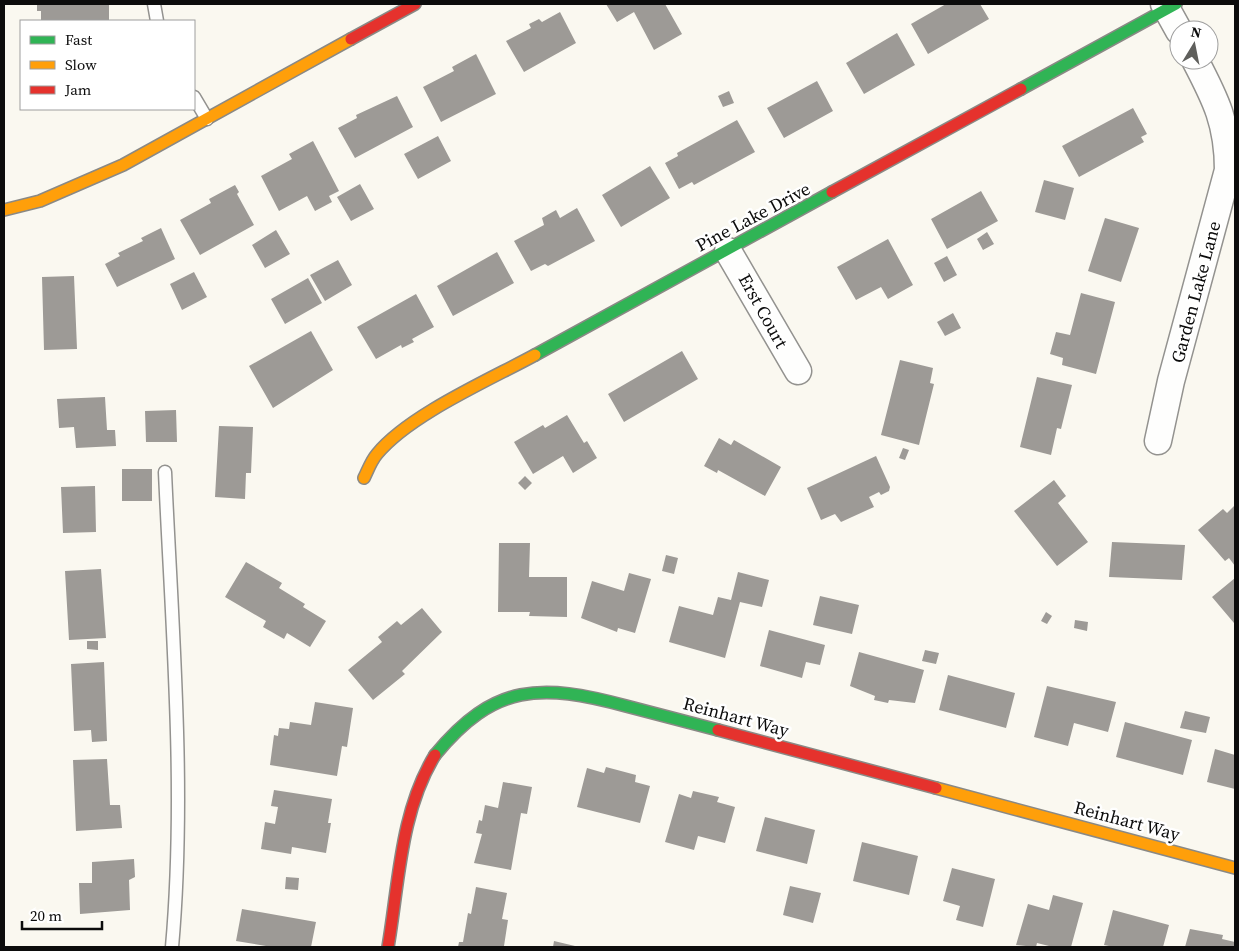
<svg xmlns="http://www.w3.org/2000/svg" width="1239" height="951" font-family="'Source Serif 4',serif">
	<rect width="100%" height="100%" fill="#faf8f0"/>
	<path fill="#9d9a96" d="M 37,4 L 109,4 L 109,21 L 41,21 L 41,11 L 37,11 Z
		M 606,4 L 665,4 L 682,34 L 654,50 L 634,12 L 617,22 Z
		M 946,4 L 980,4 L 989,19 L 928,54 L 911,24 Z
		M 560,12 L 576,43 L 524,72 L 506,41 L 531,28 L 529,24 L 539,19 L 542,22 Z
		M 897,33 L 915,65 L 864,94 L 846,63 Z
		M 476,54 L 496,94 L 441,122 L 423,87 L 454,71 L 452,67 Z
		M 817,81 L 833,111 L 784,138 L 767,108 Z
		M 729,91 L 734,103 L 723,107 L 718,96 Z
		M 397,96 L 413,127 L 355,158 L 338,128 L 357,118 L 356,115 Z
		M 1133,108 L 1147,134 L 1141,137 L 1144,142 L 1079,177 L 1062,146 Z
		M 737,120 L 755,152 L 694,185 L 692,182 L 679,189 L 665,163 L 678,156 L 677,153 Z
		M 438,136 L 451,161 L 418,179 L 404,154 Z
		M 313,141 L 339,191 L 329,196 L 332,202 L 315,211 L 307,196 L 279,211 L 261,176 L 292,159 L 289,154 Z
		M 650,166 L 670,198 L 621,227 L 602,195 Z
		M 1044,180 L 1074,188 L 1065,220 L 1035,212 Z
		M 360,184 L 374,209 L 351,221 L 337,197 Z
		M 235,185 L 239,192 L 237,194 L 254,225 L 200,255 L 180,220 L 211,203 L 209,199 Z
		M 981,191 L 998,221 L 947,249 L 931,219 Z
		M 577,208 L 595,241 L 548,266 L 545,264 L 531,271 L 514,241 L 544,225 L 542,218 L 556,210 L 560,218 Z
		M 1105,218 L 1139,228 L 1121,282 L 1088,271 Z
		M 161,228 L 175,259 L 117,287 L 105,264 L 120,256 L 118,253 L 143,241 L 141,238 Z
		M 276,230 L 290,254 L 265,268 L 252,245 Z
		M 987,232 L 994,244 L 983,250 L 977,239 Z
		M 888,239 L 913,285 L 888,299 L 881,287 L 856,300 L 837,267 Z
		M 497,252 L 514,283 L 453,316 L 437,286 Z
		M 947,256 L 957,275 L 944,282 L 934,263 Z
		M 338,260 L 352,285 L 325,301 L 310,275 Z
		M 194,272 L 207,297 L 182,310 L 170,284 Z
		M 74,276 L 77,349 L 44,350 L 42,277 Z
		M 308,278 L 322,303 L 285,324 L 271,299 Z
		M 1081,293 L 1115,302 L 1096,374 L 1062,365 L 1063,358 L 1050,354 L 1056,332 L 1070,335 Z
		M 416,294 L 434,327 L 412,339 L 414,342 L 402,348 L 401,345 L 376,359 L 357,327 Z
		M 953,313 L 961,328 L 945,336 L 937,322 Z
		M 311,331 L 333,370 L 273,408 L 249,366 Z
		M 682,351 L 698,379 L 624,422 L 608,394 Z
		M 900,360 L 933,368 L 930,383 L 934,384 L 919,445 L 881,435 Z
		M 1037,377 L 1072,385 L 1061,429 L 1057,428 L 1051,455 L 1020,447 Z
		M 105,397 L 107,430 L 115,430 L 116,446 L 76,448 L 74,427 L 59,428 L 57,399 Z
		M 176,410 L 177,442 L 146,442 L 145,411 Z
		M 567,415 L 584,443 L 587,441 L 597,458 L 573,473 L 563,456 L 533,474 L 514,442 L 543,425 L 545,428 Z
		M 219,426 L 253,427 L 251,473 L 246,473 L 245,499 L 215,497 Z
		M 719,438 L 731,445 L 734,440 L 781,467 L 765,496 L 718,470 L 717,473 L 704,466 Z
		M 903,448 L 909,450 L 905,460 L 899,458 Z
		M 876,456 L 890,487 L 889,491 L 881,495 L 879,492 L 869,497 L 874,507 L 841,522 L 835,514 L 821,520 L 807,488 Z
		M 122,469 L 152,469 L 152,501 L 122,501 Z
		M 525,476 L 532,483 L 525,490 L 518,483 Z
		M 1054,480 L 1066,496 L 1058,503 L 1088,542 L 1057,566 L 1014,511 Z
		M 95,486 L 96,532 L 63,533 L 61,487 Z
		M 1235,505 L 1235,566 L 1229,558 L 1225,561 L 1198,530 L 1223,509 L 1227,513 Z
		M 1112,542 L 1185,545 L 1182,580 L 1109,577 Z
		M 499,543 L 530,543 L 529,577 L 567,577 L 567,617 L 529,616 L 530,612 L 498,612 Z
		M 666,555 L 678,558 L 674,574 L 662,571 Z
		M 246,562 L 282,583 L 279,588 L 305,604 L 303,607 L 326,621 L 310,647 L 287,633 L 284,639 L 263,627 L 266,621 L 225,597 Z
		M 101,569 L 106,638 L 69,640 L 65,571 Z
		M 738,572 L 769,580 L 762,607 L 740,602 L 725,658 L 669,642 L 679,606 L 713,615 L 718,597 L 731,600 Z
		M 629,573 L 651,579 L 635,633 L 618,628 L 617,632 L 581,618 L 592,581 L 624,591 Z
		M 1235,578 L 1235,622 L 1234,623 L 1212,597 Z
		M 820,596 L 859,605 L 852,634 L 813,625 Z
		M 422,608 L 442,632 L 402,671 L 405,674 L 373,700 L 348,670 L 382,642 L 378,637 L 397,621 L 401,625 Z
		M 1046,612 L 1052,616 L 1047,624 L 1041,621 Z
		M 1075,620 L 1088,622 L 1087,631 L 1074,628 Z
		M 769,630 L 825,645 L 820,665 L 806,662 L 802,678 L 760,666 Z
		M 87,641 L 98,641 L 98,650 L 87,649 Z
		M 925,650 L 939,653 L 936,664 L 922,661 Z
		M 859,652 L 924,670 L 915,703 L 889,700 L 888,703 L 874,700 L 875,696 L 850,686 Z
		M 104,662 L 107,741 L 92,742 L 91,730 L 74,731 L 71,664 Z
		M 948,675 L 1015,693 L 1006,728 L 939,710 Z
		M 1047,686 L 1116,702 L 1108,732 L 1074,723 L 1068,746 L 1034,737 Z
		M 315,702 L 353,708 L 347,747 L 342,746 L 337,776 L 270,765 L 274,735 L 278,736 L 279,728 L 289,729 L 290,722 L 311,725 Z
		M 1185,711 L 1210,717 L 1206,733 L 1180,728 Z
		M 1125,722 L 1192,740 L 1183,775 L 1116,757 Z
		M 1215,749 L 1235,755 L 1235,789 L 1207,782 Z
		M 107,759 L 110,805 L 120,805 L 122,828 L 76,831 L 73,760 Z
		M 606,767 L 636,775 L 635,782 L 650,786 L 640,823 L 577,807 L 587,768 L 604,773 Z
		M 503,782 L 532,787 L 527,814 L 521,813 L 511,870 L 474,863 L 482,834 L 476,833 L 479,820 L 482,821 L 485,805 L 498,808 Z
		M 274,790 L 332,799 L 328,823 L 331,823 L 326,853 L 292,847 L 291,854 L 261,849 L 265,822 L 275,824 L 278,807 L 271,806 Z
		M 693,791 L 719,797 L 717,802 L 735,807 L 725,843 L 698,836 L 694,850 L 665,842 L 679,794 L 691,798 Z
		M 765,817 L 815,830 L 807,864 L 756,851 Z
		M 862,842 L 918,856 L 909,895 L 853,881 Z
		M 134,859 L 135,877 L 129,880 L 130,910 L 80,914 L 79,883 L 92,883 L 92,862 Z
		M 952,868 L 995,879 L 983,927 L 956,920 L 960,906 L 943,901 Z
		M 286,877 L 299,878 L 298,890 L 285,889 Z
		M 790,886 L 821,893 L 813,923 L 783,915 Z
		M 476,887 L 507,893 L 502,919 L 508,920 L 504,946 L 458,947 L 459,942 L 463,942 L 468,913 L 471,914 Z
		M 1053,895 L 1083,903 L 1071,947 L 1053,947 L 1037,943 L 1036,947 L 1016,945 L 1028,904 L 1049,910 Z
		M 242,909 L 316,922 L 311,947 L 272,947 L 236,941 Z
		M 1113,910 L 1169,925 L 1163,947 L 1114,947 L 1104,945 Z
		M 1190,929 L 1223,935 L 1222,939 L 1235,942 L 1235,947 L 1185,947 Z
		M 554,941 L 575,946 L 574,947 L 553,947 Z"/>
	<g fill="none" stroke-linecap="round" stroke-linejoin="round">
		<defs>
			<path id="lane" d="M 154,4 L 157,21
				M 194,97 L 207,119
				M 165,472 C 172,630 186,790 172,947"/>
			<path id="street" d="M 1164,4 L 1179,31
				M 728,251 L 798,371
				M 1158,441 L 1171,381 L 1228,170 C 1228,124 1216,100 1195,60"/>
			<path id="fast" d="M 1021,89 L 1176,4
				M 535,355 L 832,192
				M 435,755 C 494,683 541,683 626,706 C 656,714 687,722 718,730"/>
			<path id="slow" d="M 4,210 L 40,201 L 123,165 L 351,39
				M 364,478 C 368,470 371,461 377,454 C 409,415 489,380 535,355
				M 936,788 L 1235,868"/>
			<path id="jam" d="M 351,39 L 415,4
				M 832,192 L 1021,89
				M 718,730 L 936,788
				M 388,947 C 399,883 400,812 435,755"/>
		</defs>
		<use href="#lane" stroke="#93928f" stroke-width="15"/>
		<use href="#street" stroke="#93928f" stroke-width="29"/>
		<use href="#fast" stroke="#8a8985" stroke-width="14"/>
		<use href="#slow" stroke="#8a8985" stroke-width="14"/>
		<use href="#jam" stroke="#8a8985" stroke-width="14"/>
		<use href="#lane" stroke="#fefefd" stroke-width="12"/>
		<use href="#street" stroke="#fefefd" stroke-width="26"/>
		<use href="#fast" stroke="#30b455" stroke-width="11"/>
		<use href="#slow" stroke="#ff9f0a" stroke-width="11"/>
		<use href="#jam" stroke="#e5322d" stroke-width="11"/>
	</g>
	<g text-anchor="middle" stroke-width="5" stroke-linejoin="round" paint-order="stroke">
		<g font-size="18" fill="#0c0c0c" stroke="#fff">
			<text transform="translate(753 217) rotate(-28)" y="6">Pine Lake Drive</text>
			<text transform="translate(1196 292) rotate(-75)" y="6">Garden Lake Lane</text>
			<text transform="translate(763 311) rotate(61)" y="6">Erst Court</text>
			<text transform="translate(736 717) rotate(15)" y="6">Reinhart Way</text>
			<text transform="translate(1127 821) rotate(15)" y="6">Reinhart Way</text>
		</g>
	</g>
	<rect width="1239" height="951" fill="none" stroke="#0c0c0c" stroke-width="10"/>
	<rect x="20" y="20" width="175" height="90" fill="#ffffff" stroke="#9e9e9e"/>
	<rect x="30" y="36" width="25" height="8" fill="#30b455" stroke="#9e9e9e"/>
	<text x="65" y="45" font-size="15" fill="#0c0c0c">Fast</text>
	<rect x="30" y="61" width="25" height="8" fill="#ff9f0a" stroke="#9e9e9e"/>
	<text x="65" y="70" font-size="15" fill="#0c0c0c">Slow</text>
	<rect x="30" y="86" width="25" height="8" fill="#e5322d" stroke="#9e9e9e"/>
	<text x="65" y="95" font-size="15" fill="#0c0c0c">Jam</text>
	<g transform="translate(1194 45) rotate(10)"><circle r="24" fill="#ffffff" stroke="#9e9e9e"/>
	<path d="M0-4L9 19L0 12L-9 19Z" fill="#5f5f5c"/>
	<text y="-8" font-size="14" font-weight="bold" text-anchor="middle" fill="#0c0c0c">N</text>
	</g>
	<path d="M22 921v8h80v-8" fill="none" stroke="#0c0c0c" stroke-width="2.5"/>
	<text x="30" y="921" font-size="15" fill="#0c0c0c" stroke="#ffffff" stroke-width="4" paint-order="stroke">20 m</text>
</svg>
